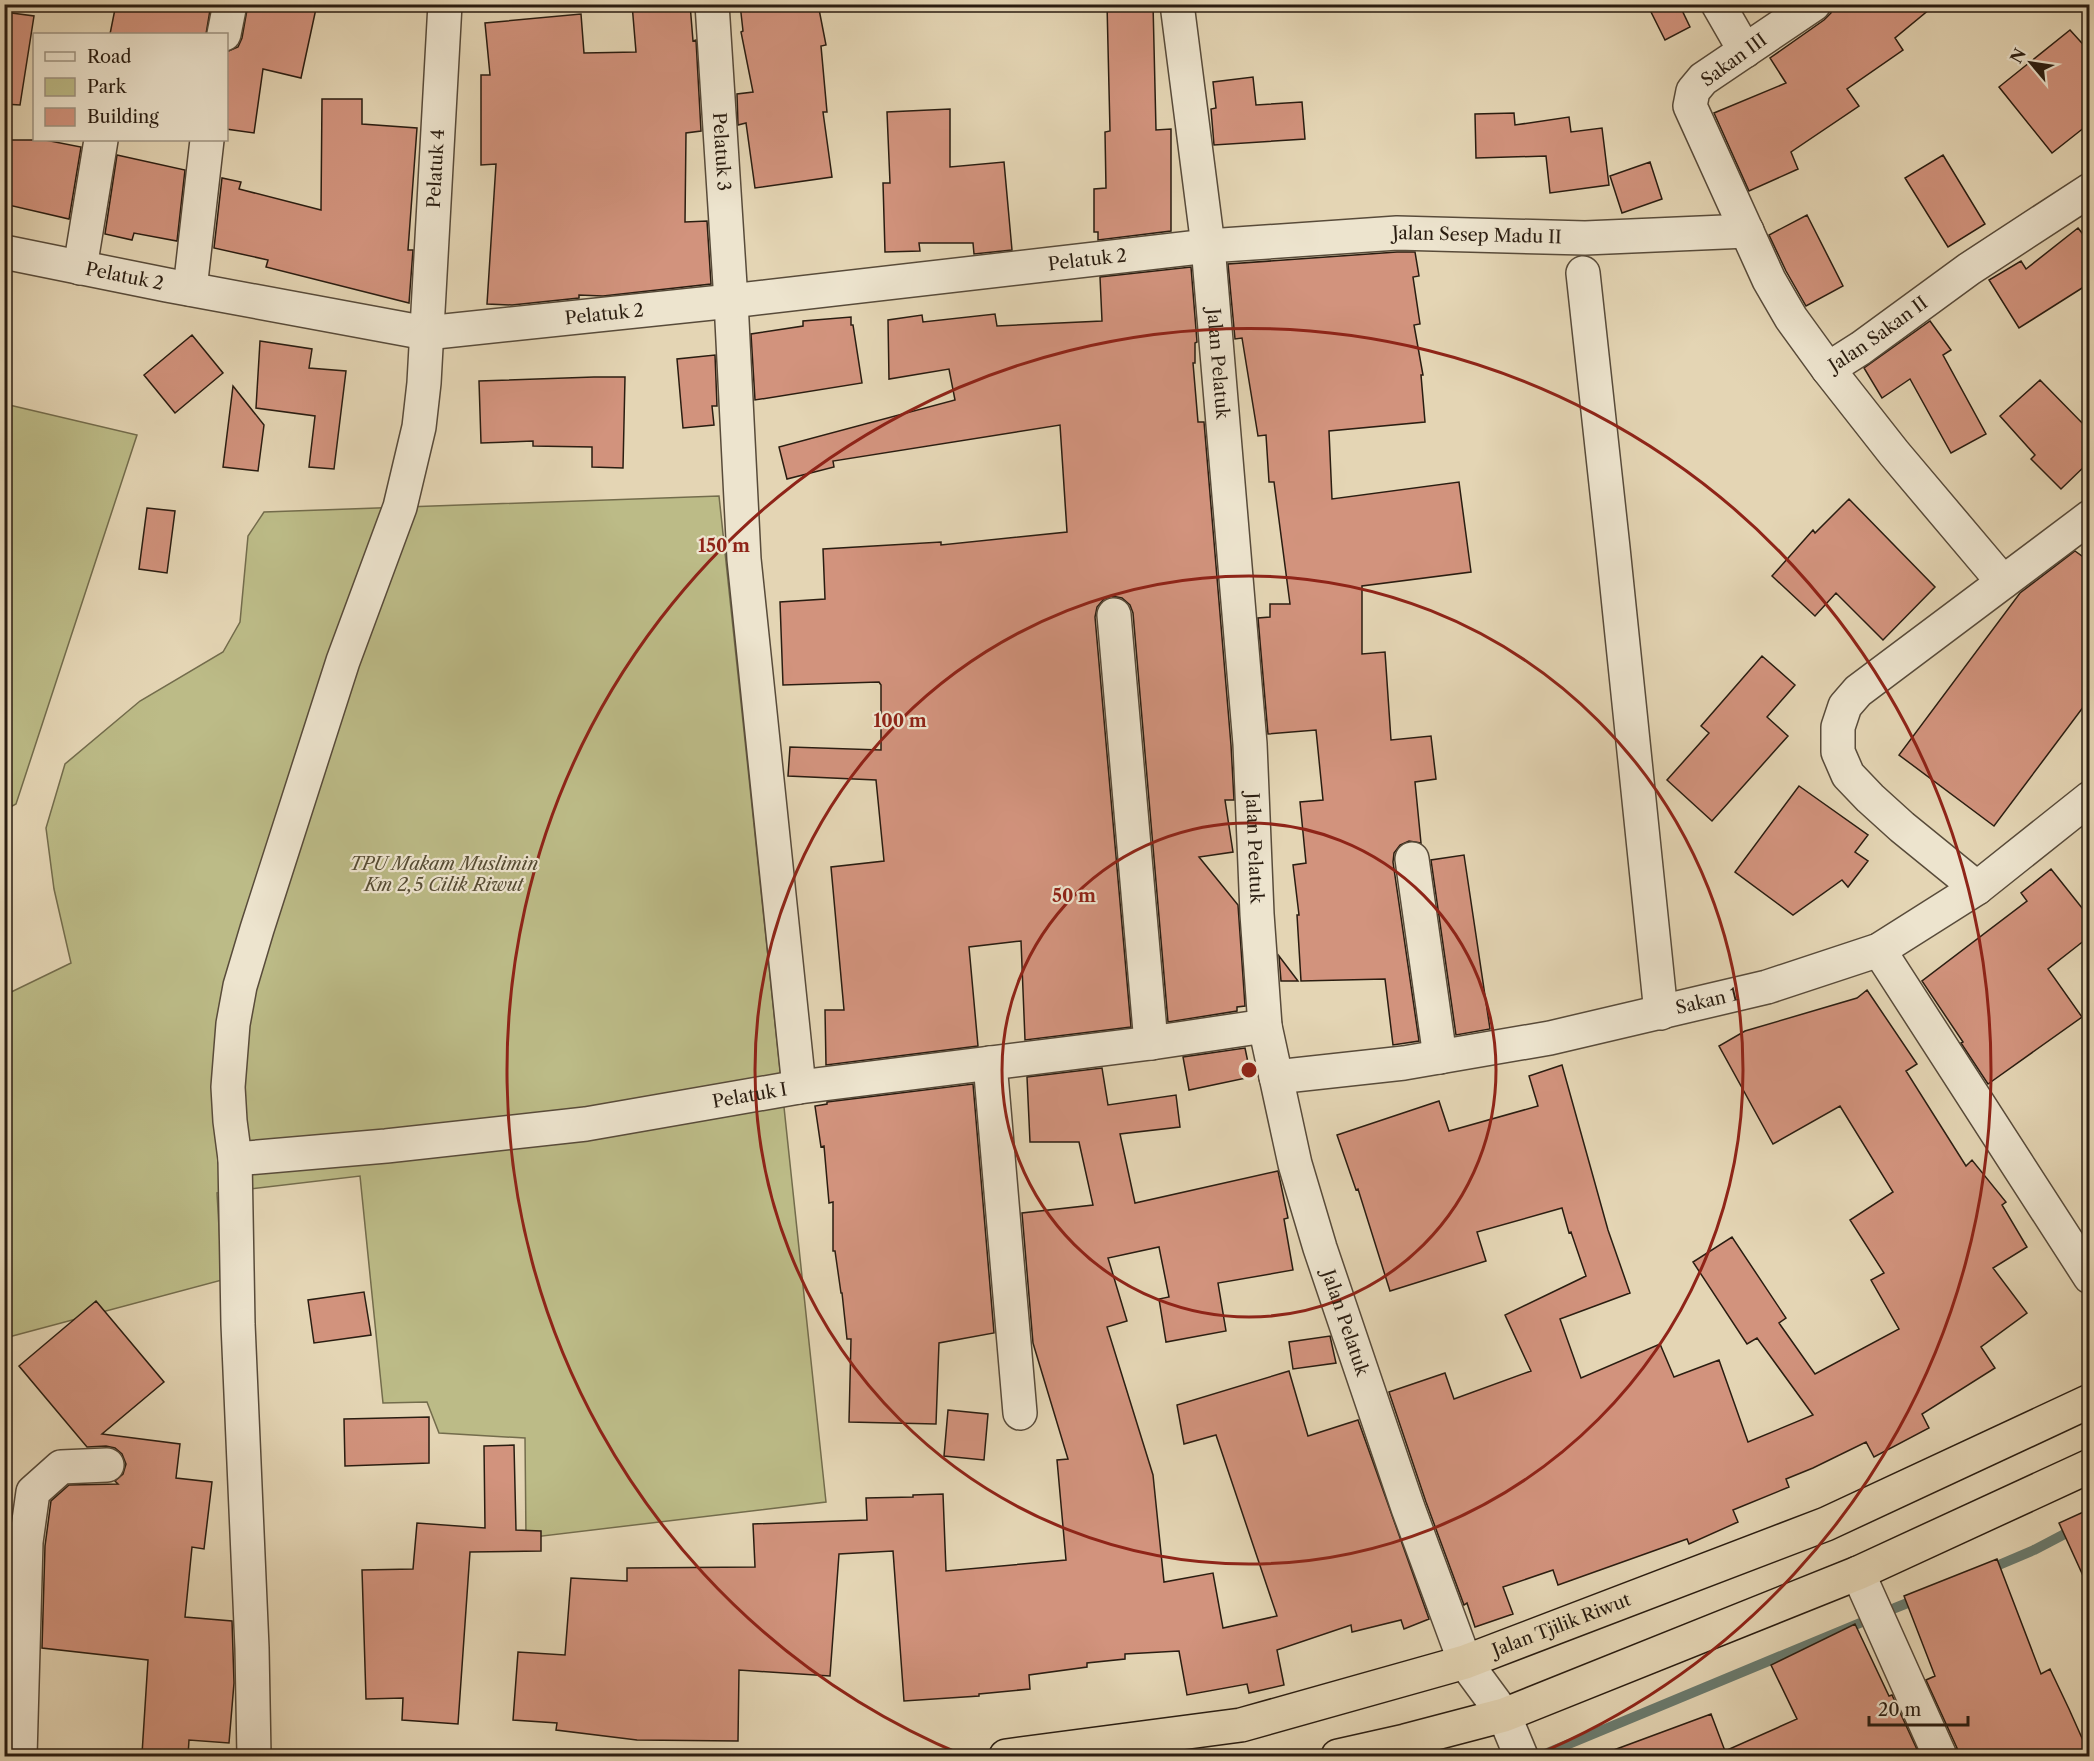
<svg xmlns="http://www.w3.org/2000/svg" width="2094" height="1761" font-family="'Libre Caslon Text',serif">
	<rect width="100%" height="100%" fill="#e4d5b4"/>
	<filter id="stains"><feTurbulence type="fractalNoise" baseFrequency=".00333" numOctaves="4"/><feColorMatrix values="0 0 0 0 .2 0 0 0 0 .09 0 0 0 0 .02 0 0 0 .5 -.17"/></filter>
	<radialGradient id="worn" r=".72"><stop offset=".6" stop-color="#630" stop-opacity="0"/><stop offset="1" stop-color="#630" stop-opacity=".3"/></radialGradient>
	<path fill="#bcbb87" stroke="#736c4c" stroke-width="1.5" d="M 5,404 L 137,435 L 16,804 L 5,810 Z
		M 719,496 L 826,1502 L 526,1538 L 525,1438 L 439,1433 L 427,1402 L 383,1403 L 360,1176 L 217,1193 L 222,1280 L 5,1338 L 5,995 L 71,963 L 54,889 L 46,828 L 65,764 L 140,701 L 223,652 L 240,622 L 248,536 L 264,512 Z"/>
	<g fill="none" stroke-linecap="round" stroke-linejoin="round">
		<path stroke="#6a7b6f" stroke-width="10" d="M 1987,1570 L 2034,1550 L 2076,1528
			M 1895,1608 L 1920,1598
			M 1540,1756 L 1860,1623"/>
	</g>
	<path fill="#d2937d" stroke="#2a1d11" stroke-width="1.5" d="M 116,4 L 211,4 L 206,34 L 110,34 Z
		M 248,4 L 317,4 L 301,78 L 263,69 L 254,133 L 226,129 L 226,52 L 238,47 L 242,38 Z
		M 632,4 L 690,4 L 693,41 L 696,40 L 701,131 L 686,133 L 685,222 L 707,221 L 711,284 L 603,296 L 579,295 L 579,298 L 512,305 L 487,304 L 496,164 L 481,165 L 481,75 L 490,75 L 485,23 L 581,14 L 584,53 L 636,52 Z
		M 740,4 L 818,4 L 826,45 L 821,46 L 827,112 L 823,112 L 832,177 L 755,188 L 746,123 L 738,125 L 737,94 L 753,92 L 741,32 L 743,31 Z
		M 1107,4 L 1153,4 L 1156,130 L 1171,129 L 1171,231 L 1098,240 L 1098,232 L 1094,232 L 1094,189 L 1106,188 L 1105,132 L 1110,131 Z
		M 1647,4 L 1679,4 L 1690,27 L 1665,40 Z
		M 1832,4 L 1936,4 L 1895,38 L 1903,50 L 1847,89 L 1859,106 L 1791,152 L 1798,169 L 1749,191 L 1714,113 L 1786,83 L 1770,58 L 1824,20 L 1831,13 Z
		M 4,12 L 34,16 L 20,105 L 4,104 Z
		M 2070,30 L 2090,52 L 2090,123 L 2052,153 L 1999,87 Z
		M 1253,77 L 1256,105 L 1302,102 L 1305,139 L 1214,145 L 1211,109 L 1216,108 L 1213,82 Z
		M 322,99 L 362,99 L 362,124 L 417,128 L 408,250 L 413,250 L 409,303 L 266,267 L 268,260 L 214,248 L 222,178 L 241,182 L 239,189 L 321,210 Z
		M 950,109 L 950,167 L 1004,162 L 1012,250 L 974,254 L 973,243 L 919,243 L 920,251 L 885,252 L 883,183 L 890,183 L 887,112 Z
		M 1514,113 L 1515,125 L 1569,117 L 1571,132 L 1602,128 L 1609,185 L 1550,193 L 1546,156 L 1476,158 L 1475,114 Z
		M 4,140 L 45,140 L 81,147 L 69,219 L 4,204 Z
		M 117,155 L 185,170 L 177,241 L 134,233 L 132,240 L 105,234 Z
		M 1943,155 L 1985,224 L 1948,247 L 1905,178 Z
		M 1650,162 L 1662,199 L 1622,213 L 1610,176 Z
		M 1807,215 L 1843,286 L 1806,306 L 1786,271 L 1769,235 Z
		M 2078,228 L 2090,243 L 2090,283 L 2019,328 L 1989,280 L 2021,261 L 2026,269 Z
		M 1397,252 L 1415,252 L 1419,276 L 1413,277 L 1420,324 L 1414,325 L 1423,375 L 1421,375 L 1425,422 L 1329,431 L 1332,499 L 1459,482 L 1471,572 L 1362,586 L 1362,654 L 1385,652 L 1391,740 L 1431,736 L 1436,779 L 1415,782 L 1421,843 L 1409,841 L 1400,845 L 1394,853 L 1393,862 L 1419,1041 L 1393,1045 L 1385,979 L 1301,981 L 1297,915 L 1299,915 L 1293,865 L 1306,863 L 1300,802 L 1323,800 L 1316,730 L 1268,734 L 1258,618 L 1270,617 L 1270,604 L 1290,604 L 1274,482 L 1269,482 L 1266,435 L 1258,436 L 1242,338 L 1235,339 L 1228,264 Z
		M 1191,267 L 1197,342 L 1195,343 L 1195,363 L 1193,363 L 1198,422 L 1204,422 L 1231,745 L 1234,800 L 1225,800 L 1233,852 L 1199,857 L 1238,905 L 1245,1006 L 1237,1007 L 1237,1011 L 1168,1022 L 1133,613 L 1130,605 L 1122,598 L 1112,596 L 1104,599 L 1097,607 L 1095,617 L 1131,1027 L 1025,1040 L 1021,941 L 969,947 L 978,1046 L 826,1065 L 825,1010 L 844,1010 L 831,867 L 884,861 L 876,780 L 788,776 L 790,747 L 881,750 L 881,685 L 879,682 L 783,685 L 780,602 L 825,599 L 823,549 L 941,542 L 941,545 L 1067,532 L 1060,425 L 833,461 L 834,467 L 787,479 L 779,447 L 955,400 L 949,369 L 889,379 L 888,320 L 922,315 L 923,322 L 995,314 L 997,326 L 1102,321 L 1100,277 Z
		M 851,317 L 851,325 L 853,325 L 862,383 L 755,400 L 751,334 L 803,326 L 803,321 Z
		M 1930,321 L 1951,350 L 1943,355 L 1986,434 L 1951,453 L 1910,379 L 1882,398 L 1864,368 Z
		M 192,335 L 223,373 L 175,413 L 144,375 Z
		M 260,341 L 312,349 L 309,368 L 346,371 L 334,469 L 309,467 L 315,416 L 256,408 Z
		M 715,355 L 717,406 L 712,406 L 714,425 L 683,428 L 677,359 Z
		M 594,377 L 625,377 L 623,468 L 592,467 L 592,447 L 533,446 L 533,441 L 481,443 L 479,381 Z
		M 2040,380 L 2090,431 L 2090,461 L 2061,489 L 2031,459 L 2035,455 L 2000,416 Z
		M 233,386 L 264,425 L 258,471 L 223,467 Z
		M 1849,499 L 1935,587 L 1883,640 L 1836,593 L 1815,616 L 1772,576 L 1813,530 L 1815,533 Z
		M 147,508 L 175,511 L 167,573 L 139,569 Z
		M 2075,551 L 2090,562 L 2090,698 L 1994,826 L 1899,755 L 2020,593 Z
		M 1762,656 L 1795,685 L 1767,717 L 1788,736 L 1712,821 L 1667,780 L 1709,733 L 1701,726 Z
		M 1799,786 L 1868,835 L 1855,852 L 1868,861 L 1848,887 L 1842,880 L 1793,915 L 1735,872 Z
		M 1464,855 L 1490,1029 L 1456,1035 L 1431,860 Z
		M 2051,869 L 2090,918 L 2090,936 L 2048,969 L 2082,1017 L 1988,1084 L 1961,1043 L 1963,1042 L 1922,981 L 2027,901 L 2021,893 Z
		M 1279,956 L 1298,981 L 1281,981 Z
		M 1867,990 L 1917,1064 L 1906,1071 L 1966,1166 L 1972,1160 L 2006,1202 L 2002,1205 L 2027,1247 L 1993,1268 L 2027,1313 L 1981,1347 L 1995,1368 L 1922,1414 L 1929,1428 L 1874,1457 L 1866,1442 L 1813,1468 L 1786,1479 L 1789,1487 L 1733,1510 L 1738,1522 L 1689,1544 L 1687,1539 L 1558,1585 L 1553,1570 L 1503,1587 L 1513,1614 L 1475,1627 L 1467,1603 L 1464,1605 L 1426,1502 L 1389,1392 L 1445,1373 L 1454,1399 L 1531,1371 L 1505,1315 L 1586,1276 L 1571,1232 L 1569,1233 L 1562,1208 L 1477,1232 L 1486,1261 L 1390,1291 L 1358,1189 L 1356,1190 L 1337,1135 L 1439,1101 L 1449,1131 L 1538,1106 L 1529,1076 L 1562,1065 L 1608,1230 L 1630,1293 L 1560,1319 L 1581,1378 L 1660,1344 L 1674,1377 L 1719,1360 L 1748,1442 L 1813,1415 L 1757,1338 L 1747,1344 L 1693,1262 L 1732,1237 L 1786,1318 L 1779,1323 L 1815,1374 L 1899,1329 L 1871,1280 L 1884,1273 L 1850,1220 L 1893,1192 L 1840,1106 L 1773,1144 L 1719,1046 L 1745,1031 L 1857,998 Z
		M 1245,1048 L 1251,1077 L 1189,1090 L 1183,1057 Z
		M 1102,1068 L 1108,1105 L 1176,1095 L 1180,1127 L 1120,1134 L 1135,1203 L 1278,1171 L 1288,1218 L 1284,1219 L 1293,1270 L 1218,1283 L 1226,1331 L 1166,1342 L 1159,1299 L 1169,1297 L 1159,1247 L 1108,1258 L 1127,1321 L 1107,1327 L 1153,1475 L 1164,1582 L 1213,1573 L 1223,1628 L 1277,1616 L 1216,1435 L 1184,1444 L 1177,1405 L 1289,1371 L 1308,1436 L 1358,1420 L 1429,1619 L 1404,1629 L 1401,1620 L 1352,1632 L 1351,1625 L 1277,1650 L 1284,1685 L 1249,1693 L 1247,1684 L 1187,1695 L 1179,1651 L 1125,1654 L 1125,1659 L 1087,1663 L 1087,1667 L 1029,1675 L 1030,1689 L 979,1694 L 979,1696 L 904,1701 L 893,1551 L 839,1554 L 830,1676 L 739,1670 L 738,1741 L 637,1740 L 556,1730 L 557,1723 L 513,1720 L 518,1652 L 565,1655 L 571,1578 L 627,1581 L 627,1568 L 755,1567 L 753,1524 L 867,1520 L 866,1498 L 913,1497 L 913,1495 L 943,1494 L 946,1571 L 1066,1560 L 1057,1460 L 1068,1459 L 1033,1343 L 1022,1213 L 1093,1205 L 1079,1142 L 1030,1142 L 1027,1077 Z
		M 973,1084 L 994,1333 L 939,1343 L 936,1424 L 849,1422 L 851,1339 L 847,1339 L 842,1293 L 841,1293 L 835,1251 L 833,1251 L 833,1202 L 829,1203 L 824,1146 L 821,1147 L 815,1106 L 827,1104 L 827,1102 Z
		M 364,1292 L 371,1335 L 314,1343 L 308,1300 Z
		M 96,1301 L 164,1382 L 102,1434 L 180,1444 L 176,1478 L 212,1482 L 204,1549 L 192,1547 L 185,1617 L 232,1621 L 234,1683 L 229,1743 L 189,1740 L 188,1756 L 142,1754 L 148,1660 L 42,1648 L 45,1546 L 51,1501 L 69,1485 L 118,1484 L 115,1481 L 123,1474 L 126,1464 L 122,1454 L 115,1448 L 106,1446 L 87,1447 L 19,1366 Z
		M 1330,1336 L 1336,1363 L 1293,1369 L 1289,1342 Z
		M 948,1410 L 988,1414 L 984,1460 L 944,1456 Z
		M 429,1417 L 429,1463 L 345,1466 L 344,1419 Z
		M 514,1445 L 516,1530 L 541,1531 L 541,1551 L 470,1552 L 458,1724 L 402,1720 L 403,1698 L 366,1699 L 362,1570 L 413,1569 L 417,1523 L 485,1528 L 484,1446 Z
		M 2090,1509 L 2090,1591 L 2059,1523 Z
		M 1997,1559 L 2041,1674 L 2050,1669 L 2069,1709 L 2090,1756 L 1959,1756 L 1957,1748 L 1926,1680 L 1935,1676 L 1904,1596 Z
		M 1855,1624 L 1889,1696 L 1892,1695 L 1920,1756 L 1604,1756 L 1603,1754 L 1711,1714 L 1725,1751 L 1797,1719 L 1771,1665 Z"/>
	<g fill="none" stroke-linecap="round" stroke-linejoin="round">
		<defs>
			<g id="minor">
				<path id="s1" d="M 712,4 L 731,301 L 744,559 L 799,1087"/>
				<path id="s2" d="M 1177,4 L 1208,246 L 1250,744 L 1257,914 L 1265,1026 L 1295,1164 L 1320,1248 L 1408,1508 L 1465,1662 L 1504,1715 L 1521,1756"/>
				<path d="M 1718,4 L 1745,51"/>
				<path id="s3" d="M 1814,4 L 1703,79 L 1693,91 L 1690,106 L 1769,280 L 1791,318 L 1828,369 L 1861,348 L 1969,269 L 2090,190"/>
				<path d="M 224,34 L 230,4"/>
				<path id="s4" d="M 4,252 L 167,285 L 426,333 L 731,301 L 1208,246 L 1397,233 L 1585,238 L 1747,231"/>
				<path d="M 80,268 L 101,140"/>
				<path d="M 1583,273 L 1613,548 L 1661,1013"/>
				<path d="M 190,289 L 207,140"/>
				<path d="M 1828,369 L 1894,453 L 2003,582"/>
				<path d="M 1114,615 L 1151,1043"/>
				<path d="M 1412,859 L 1440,1057"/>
				<path d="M 1977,888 L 1902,827 L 1870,798 L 1848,775 L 1838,752 L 1838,727 L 1845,706 L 1858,691 L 2090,517"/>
				<path d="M 1879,950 L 2090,1277"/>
				<path d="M 990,1063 L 1020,1413"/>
				<path id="s5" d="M 1276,1077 L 1404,1063 L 1550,1038 L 1767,987 L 1879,950 L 1977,888 L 2090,798"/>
				<path id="s6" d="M 235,1159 L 386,1146 L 586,1124 L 799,1087 L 1151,1043 L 1265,1026"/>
				<path d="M 1858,1573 L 1940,1756"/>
				<path d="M 20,1756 L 26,1542 L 33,1492 L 61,1467 L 107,1465"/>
				<path id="s7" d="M 254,1756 L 252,1648 L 238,1324 L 235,1159 L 230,1121 L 228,1087 L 233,1024 L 240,986 L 257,929 L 343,661 L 400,507 L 419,427 L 424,383 L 445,4"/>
			</g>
			<g id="highway">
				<path id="s8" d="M 1006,1756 L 1241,1725 L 1465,1662 L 1826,1524 L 2090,1401"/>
				<path d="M 1338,1756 L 1405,1741 L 1504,1715 L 1858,1573 L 2090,1466"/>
			</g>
		</defs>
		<use href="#minor" stroke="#584b3a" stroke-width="36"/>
		<use href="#highway" stroke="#2a1d11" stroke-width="36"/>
		<use href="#minor" stroke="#ede4ce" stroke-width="33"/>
		<use href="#highway" stroke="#e4d5b4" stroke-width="33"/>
	</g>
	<g fill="none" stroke="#8f2418" stroke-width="3">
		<circle cx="1249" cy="1070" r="247"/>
		<circle cx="1249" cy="1070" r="494"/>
		<path d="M965 1756A742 742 0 1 1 1533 1756"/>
	</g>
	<g text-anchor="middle" stroke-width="4.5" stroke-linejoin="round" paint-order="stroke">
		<g font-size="18" fill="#2a1d11" stroke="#ede4ce">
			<text transform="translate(1734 60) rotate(-36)" y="6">Sakan III</text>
			<text dy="6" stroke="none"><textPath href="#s1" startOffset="148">Pelatuk 3</textPath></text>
			<text dy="6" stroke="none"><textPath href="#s7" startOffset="1618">Pelatuk 4</textPath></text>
			<text dy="6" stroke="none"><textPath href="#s4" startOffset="1486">Jalan Sesep Madu II</textPath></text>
			<text dy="6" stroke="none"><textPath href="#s4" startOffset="1095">Pelatuk 2</textPath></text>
			<text dy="6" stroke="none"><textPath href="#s4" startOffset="123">Pelatuk 2</textPath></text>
			<text dy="6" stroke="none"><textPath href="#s4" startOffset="609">Pelatuk 2</textPath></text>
			<text dy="6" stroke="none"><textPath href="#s3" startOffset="524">Jalan Sakan II</textPath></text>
			<text dy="6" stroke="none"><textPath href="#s2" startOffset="362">Jalan Pelatuk</textPath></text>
			<text dy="6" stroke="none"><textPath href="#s2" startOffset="848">Jalan Pelatuk</textPath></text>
			<text dy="6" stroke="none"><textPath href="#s5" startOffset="438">Sakan 1</textPath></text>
			<text dy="6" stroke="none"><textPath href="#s6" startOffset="519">Pelatuk I</textPath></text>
			<text dy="6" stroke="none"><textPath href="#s2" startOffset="1334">Jalan Pelatuk</textPath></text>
			<text dy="6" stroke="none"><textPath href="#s8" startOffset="573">Jalan Tjilik Riwut</textPath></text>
		</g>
		<g font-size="18" font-style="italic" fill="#564c34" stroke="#ede4ce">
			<text x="444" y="870">TPU Makam Muslimin<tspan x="444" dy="21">Km 2,5 Cilik Riwut</tspan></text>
		</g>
	</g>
	<circle cx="1249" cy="1070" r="9" fill="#8f2418" stroke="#ede4ce" stroke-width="3"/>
	<g font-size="18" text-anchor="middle" font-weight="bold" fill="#8f2418" stroke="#ede4ce" stroke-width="4.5" stroke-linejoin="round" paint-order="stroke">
		<text x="724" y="552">150 m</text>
		<text x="900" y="727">100 m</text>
		<text x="1074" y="902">50 m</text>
	</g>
	<rect width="2094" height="1761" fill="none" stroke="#e4d5b4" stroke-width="24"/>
	<rect x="6" y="6" width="2082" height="1749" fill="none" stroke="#2a1d11" stroke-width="3"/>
	<rect x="12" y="12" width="2070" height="1737" fill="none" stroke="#2a1d11" stroke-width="1.5"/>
	<rect x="33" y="33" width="195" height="108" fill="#ede4ce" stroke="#9f9482" stroke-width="1.5"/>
	<rect x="45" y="52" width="30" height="9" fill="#ede4ce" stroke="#9f9482" stroke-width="1.5"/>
	<text x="87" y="63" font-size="18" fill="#2a1d11">Road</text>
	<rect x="45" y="78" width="30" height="18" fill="#bcbb87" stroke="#9f9482" stroke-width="1.5"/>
	<text x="87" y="93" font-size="18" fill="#2a1d11">Park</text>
	<rect x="45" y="108" width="30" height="18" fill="#d2937d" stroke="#9f9482" stroke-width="1.5"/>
	<text x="87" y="123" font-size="18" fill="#2a1d11">Building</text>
	<g transform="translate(2031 63) rotate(299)" stroke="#ede4ce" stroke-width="4.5" paint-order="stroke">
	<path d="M0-4.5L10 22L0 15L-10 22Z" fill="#2a1d11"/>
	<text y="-9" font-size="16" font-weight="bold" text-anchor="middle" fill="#2a1d11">N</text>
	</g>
	<path d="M1869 1716v9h99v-9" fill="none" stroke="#2a1d11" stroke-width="3"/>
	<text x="1878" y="1716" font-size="18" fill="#2a1d11" stroke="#ede4ce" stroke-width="4.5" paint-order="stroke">20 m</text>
	<rect width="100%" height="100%" filter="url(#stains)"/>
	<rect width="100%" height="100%" fill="url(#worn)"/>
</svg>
